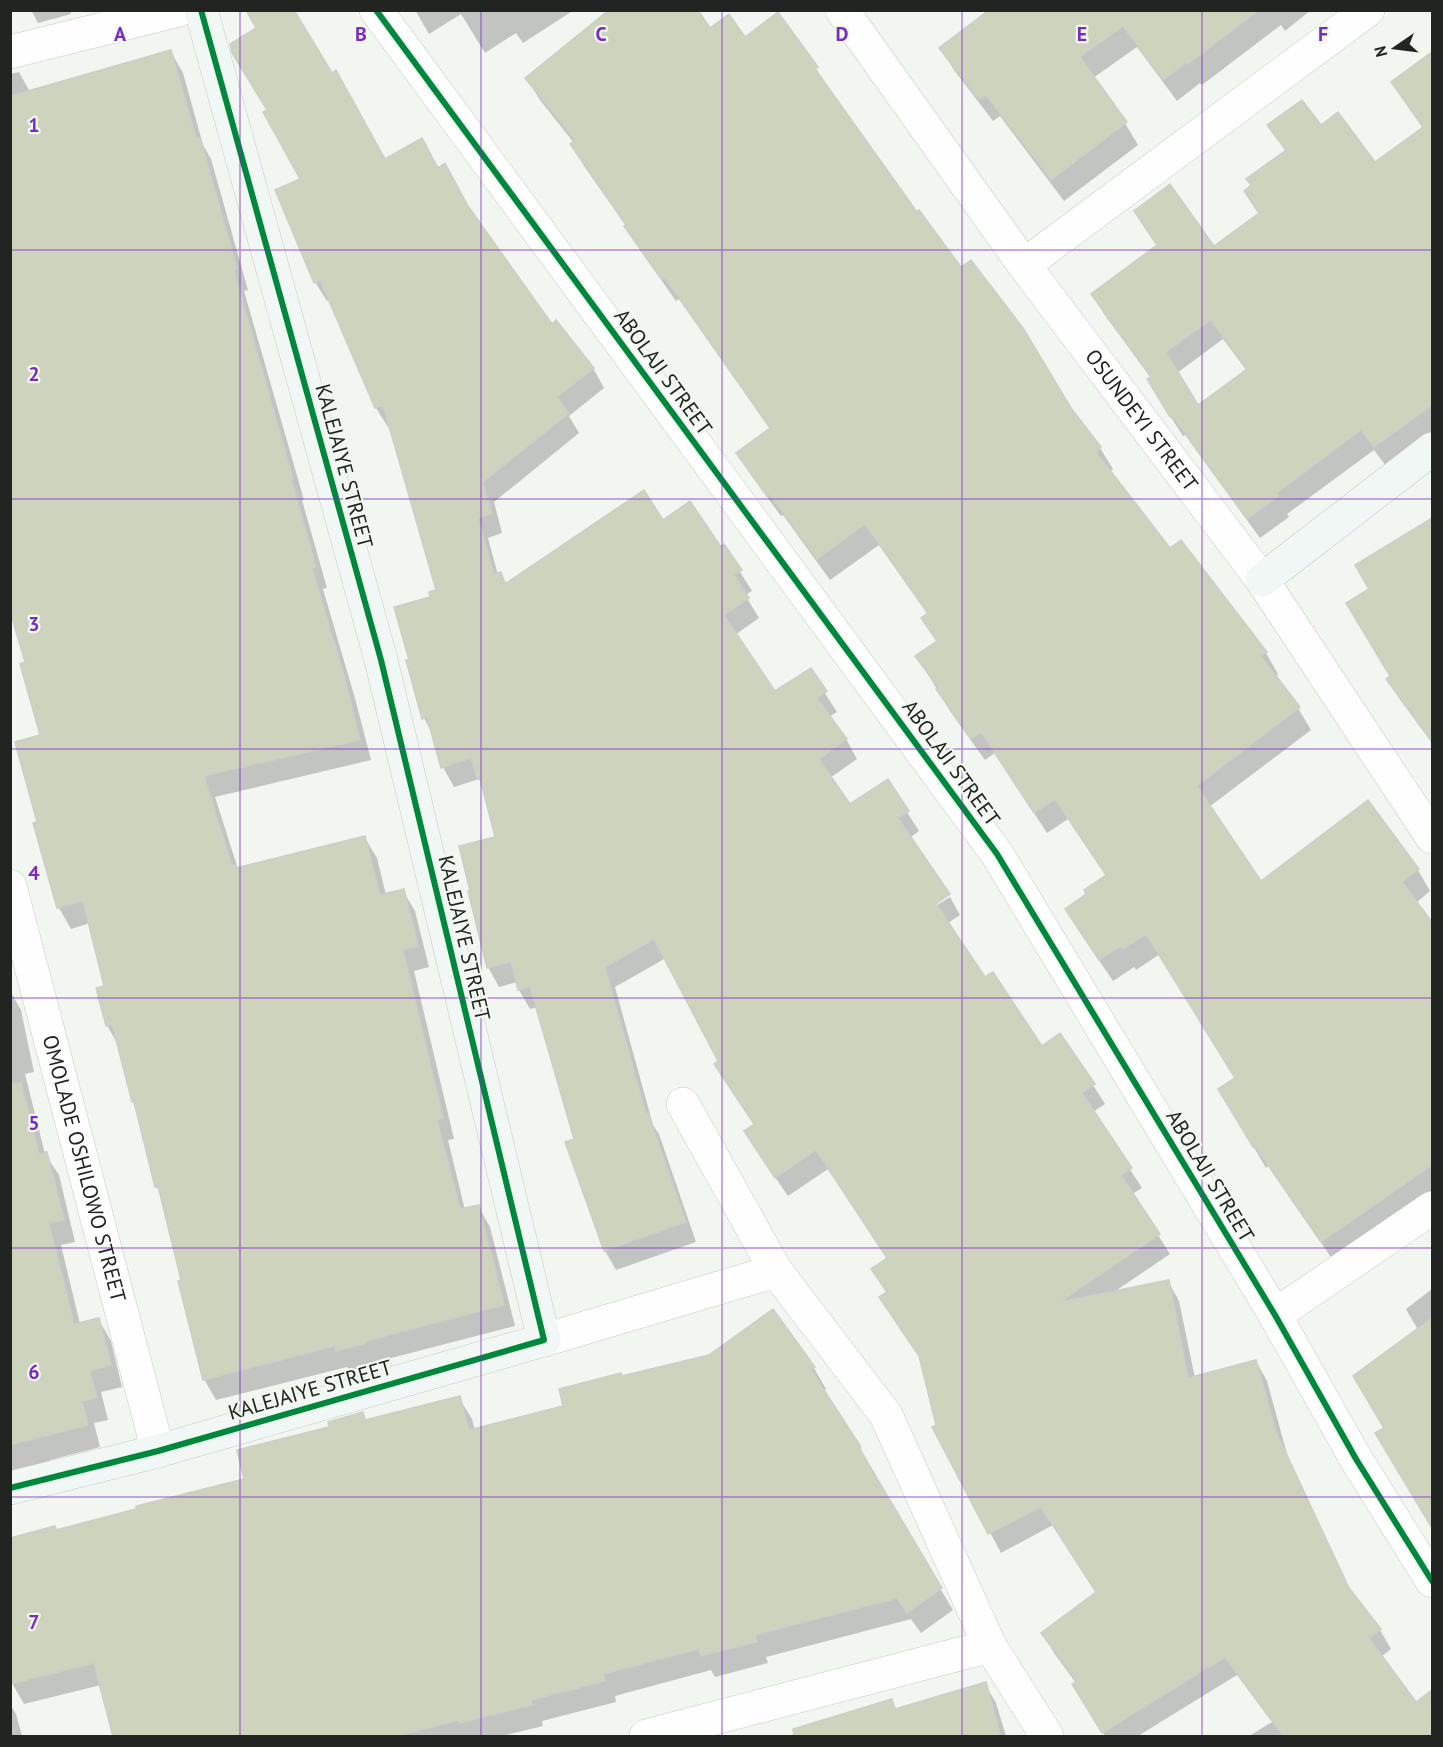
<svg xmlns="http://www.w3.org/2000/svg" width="1443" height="1747" font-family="'PT Sans',sans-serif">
	<rect width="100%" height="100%" fill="#f2f6f1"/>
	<path fill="#0003" fill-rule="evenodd" d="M 31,10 L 70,10 L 71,14 L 38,23 Z
		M 415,10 L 574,10 L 523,43 L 516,33 L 485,53 L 461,14 L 429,34 Z
		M 991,10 L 1311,10 L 1285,31 L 1281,25 L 1202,85 L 1200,83 L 1177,101 L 1137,47 L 1093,78 L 1125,123 L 1138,145 L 1064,201 L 1000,116 L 993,121 L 954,70 L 941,48 Z
		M 778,14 L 916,214 L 1100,448 L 1113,469 L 1109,472 L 1170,550 L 1266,653 L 1278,674 L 1275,677 L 1298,708 L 1311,730 L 1209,807 L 1261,883 L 1418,870 L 1430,891 L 1416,903 L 1432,925 L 1432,1195 L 1335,1263 L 1268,1166 L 1266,1168 L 1220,1089 L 1237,1079 L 1160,954 L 1136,970 L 1134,967 L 1113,981 L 1079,931 L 1067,909 L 1088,895 L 1107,876 L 1068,819 L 1047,833 L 995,753 L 985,760 L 950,711 L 917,656 L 937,642 L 923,618 L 928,615 L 879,545 L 830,580 L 783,515 L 781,516 L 751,475 L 738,453 L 771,430 L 679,299 L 676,301 L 638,247 L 626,226 L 584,166 L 572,145 L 574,143 L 540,100 L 527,79 L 710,30 L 744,39 Z
		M 171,52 L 183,73 L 203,145 L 211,159 L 248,290 L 244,291 L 304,500 L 302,500 L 327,588 L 323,589 L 356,702 L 371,760 L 215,797 L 238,869 L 365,838 L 377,858 L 386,895 L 403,891 L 415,911 L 429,967 L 414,971 L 454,1139 L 448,1140 L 465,1210 L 478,1206 L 490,1227 L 515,1326 L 376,1362 L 377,1364 L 349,1371 L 347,1367 L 216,1400 L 204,1379 L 183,1281 L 161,1194 L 157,1186 L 138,1109 L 133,1102 L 119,1047 L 107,1025 L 106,987 L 90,923 L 71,929 L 59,908 L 35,824 L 39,823 L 42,736 L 27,663 L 10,605 L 10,74 L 19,72 L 30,92 Z
		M 1432,53 L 1432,433 L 1386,466 L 1374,450 L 1287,514 L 1289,517 L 1260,538 L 1185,435 L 1183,436 L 1160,400 L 1151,378 L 1104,314 L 1093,294 L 1158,246 L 1136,211 L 1214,248 L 1259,215 L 1246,192 L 1286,152 L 1269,125 L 1320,127 L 1374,164 L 1423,128 L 1405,102 L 1393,82 ZM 1223,339 L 1247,371 L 1197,407 L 1177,373 Z
		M 385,160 L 438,169 L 469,210 L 551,326 L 593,368 L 604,388 L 569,416 L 579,433 L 494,502 L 502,533 L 488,538 L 498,575 L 501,574 L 507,584 L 663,522 L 720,549 L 724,546 L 752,591 L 745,595 L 759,618 L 735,635 L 775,693 L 810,670 L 837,712 L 829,717 L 846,739 L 857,759 L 830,778 L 850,806 L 887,781 L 919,831 L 910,838 L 929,907 L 931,909 L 950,897 L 960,915 L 948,923 L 985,980 L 1042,1048 L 1093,1085 L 1105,1104 L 1093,1112 L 1142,1188 L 1132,1194 L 1170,1254 L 1114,1292 L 1168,1281 L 1179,1301 L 1195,1378 L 1256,1361 L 1267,1381 L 1287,1454 L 1353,1596 L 1380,1630 L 1391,1649 L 1381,1657 L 1416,1704 L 1432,1692 L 1432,1736 L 1249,1736 L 1272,1722 L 1237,1675 L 1138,1736 L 1105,1736 L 1085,1704 L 1076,1683 L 1054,1653 L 1043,1634 L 1097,1593 L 1053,1525 L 1001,1553 L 934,1427 L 938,1425 L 922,1361 L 892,1317 L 881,1298 L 888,1293 L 888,1259 L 828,1169 L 788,1196 L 757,1151 L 755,1126 L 716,1064 L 720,1062 L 666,958 L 615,987 L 653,1125 L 659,1134 L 696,1242 L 616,1270 L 605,1251 L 567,1143 L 576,1140 L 538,1007 L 530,1009 L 519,990 L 517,982 L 499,987 L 488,967 L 496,838 L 484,788 L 479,779 L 454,787 L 443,767 L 433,735 L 424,718 L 411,661 L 432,598 L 437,591 L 390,426 L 388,427 L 376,408 L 330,300 L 327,301 L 315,282 Z
		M 1432,520 L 1432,743 L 1399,698 L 1388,679 L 1392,677 L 1371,590 L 1357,566 Z
		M 10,991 L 21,1010 L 34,1072 L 25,1074 L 45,1154 L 59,1175 L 75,1242 L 61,1245 L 80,1324 L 98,1319 L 111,1341 L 122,1387 L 101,1392 L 108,1420 L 94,1423 L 100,1447 L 50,1460 L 50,1462 L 10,1472 Z
		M 1432,1289 L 1432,1526 L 1390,1455 L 1386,1429 L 1418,1330 L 1406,1309 Z
		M 773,1311 L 814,1368 L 826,1389 L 823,1392 L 860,1448 L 872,1469 L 870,1470 L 953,1610 L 921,1633 L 911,1619 L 766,1657 L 768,1663 L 715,1677 L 711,1670 L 615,1696 L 616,1702 L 542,1721 L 543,1726 L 502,1736 L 114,1736 L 101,1685 L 24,1704 L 12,1683 L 57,1531 L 246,1480 L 331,1428 L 362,1414 L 367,1421 L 459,1398 L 472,1419 L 475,1430 L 565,1407 L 622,1378 L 710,1356 Z
		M 985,1684 L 996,1703 L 1006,1736 L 792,1736 L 891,1701 L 896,1710 Z
		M 10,1704 L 16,1714 L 22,1736 L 10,1736 Z"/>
	<path fill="#ced3be" stroke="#cccec9" stroke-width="1.5" fill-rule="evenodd" d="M 246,10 L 294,10 L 332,73 L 336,70 L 385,159 L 422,138 L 438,168 L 445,163 L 468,206 L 552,324 L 556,320 L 594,368 L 557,397 L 569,413 L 483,482 L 492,514 L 478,518 L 494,574 L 501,572 L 505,584 L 644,490 L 663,520 L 690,501 L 721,547 L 724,544 L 742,570 L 734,575 L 749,598 L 724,615 L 775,691 L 811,668 L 827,691 L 817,698 L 847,739 L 819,759 L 850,804 L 888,779 L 909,811 L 898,818 L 950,894 L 936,904 L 985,977 L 993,972 L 1042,1046 L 1060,1033 L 1095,1084 L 1082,1093 L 1132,1168 L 1121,1175 L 1160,1234 L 1060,1302 L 1169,1280 L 1188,1378 L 1256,1360 L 1276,1432 L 1349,1588 L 1381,1629 L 1369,1638 L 1416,1702 L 1432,1690 L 1432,1737 L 1284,1737 L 1225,1657 L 1102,1733 L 1072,1684 L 1077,1681 L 1041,1633 L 1096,1592 L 1041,1507 L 988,1534 L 932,1427 L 936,1425 L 919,1356 L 879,1297 L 887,1292 L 871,1269 L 887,1258 L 816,1150 L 775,1178 L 744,1131 L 754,1124 L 714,1064 L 718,1061 L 654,939 L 605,967 L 646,1114 L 648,1113 L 686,1222 L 604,1251 L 565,1142 L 574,1139 L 530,987 L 518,990 L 511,962 L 487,968 L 468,891 L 470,891 L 459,846 L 495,837 L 480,778 L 477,779 L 471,758 L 441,768 L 427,717 L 422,719 L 406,660 L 409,660 L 394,607 L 430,597 L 429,592 L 436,590 L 383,405 L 375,408 L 320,280 L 314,283 L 275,190 L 300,179 L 263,112 L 267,110 L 232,53 L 230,44 L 256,28 Z
		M 609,10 L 698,10 L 710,28 L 729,14 L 745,37 L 778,12 L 818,67 L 815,69 L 917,212 L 919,210 L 961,267 L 971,260 L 1023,328 L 1071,408 L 1101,447 L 1096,452 L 1170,548 L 1181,540 L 1267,652 L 1261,656 L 1300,707 L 1197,786 L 1261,881 L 1368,800 L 1419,869 L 1402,882 L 1432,922 L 1432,1165 L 1321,1242 L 1255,1146 L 1253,1147 L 1218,1089 L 1235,1078 L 1146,934 L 1123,949 L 1121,946 L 1099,960 L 1065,909 L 1086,894 L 1084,890 L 1106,875 L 1055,799 L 1034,813 L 981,732 L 971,739 L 936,689 L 938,687 L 915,656 L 937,641 L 921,618 L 928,613 L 865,524 L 817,559 L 769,494 L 767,496 L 736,453 L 770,428 L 665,278 L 662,280 L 624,226 L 626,224 L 570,144 L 575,140 L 525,78 Z
		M 989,10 L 1259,10 L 1188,64 L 1187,62 L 1163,80 L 1123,26 L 1080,57 L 1127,122 L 1051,180 L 986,95 L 979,100 L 939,48 Z
		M 171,50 L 196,138 L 200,137 L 237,269 L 234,271 L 293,479 L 291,479 L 316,567 L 312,568 L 345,679 L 360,740 L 204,776 L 232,866 L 235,865 L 236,868 L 365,836 L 380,895 L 404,889 L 418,946 L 403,950 L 443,1118 L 437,1120 L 460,1209 L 479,1205 L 504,1305 L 366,1341 L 366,1343 L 336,1351 L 335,1346 L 203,1380 L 178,1281 L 181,1280 L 158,1186 L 155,1187 L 134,1102 L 132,1102 L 112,1024 L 106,1026 L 96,988 L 104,986 L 83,901 L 57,908 L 33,823 L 37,822 L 15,742 L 40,735 L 20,664 L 25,662 L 10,611 L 10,96 Z
		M 1432,52 L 1432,405 L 1374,447 L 1361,430 L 1277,493 L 1279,496 L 1247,519 L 1172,415 L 1170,417 L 1147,379 L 1151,377 L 1091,294 L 1157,245 L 1134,211 L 1170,184 L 1214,246 L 1259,213 L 1244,191 L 1251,185 L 1246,179 L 1286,150 L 1267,125 L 1302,100 L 1321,125 L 1338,112 L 1375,162 L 1423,127 L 1391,82 ZM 1211,320 L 1247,369 L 1198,405 L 1166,352 Z
		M 1432,518 L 1432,742 L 1386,679 L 1390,676 L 1346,603 L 1369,589 L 1355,565 Z
		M 21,1083 L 39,1154 L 47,1152 L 64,1220 L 49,1223 L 74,1324 L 99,1318 L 111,1365 L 90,1371 L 97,1398 L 82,1401 L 88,1425 L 10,1445 L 10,1084 Z
		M 773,1309 L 815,1367 L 811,1370 L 861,1447 L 859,1448 L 942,1588 L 907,1613 L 897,1598 L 755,1635 L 757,1642 L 701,1656 L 699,1649 L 603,1674 L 605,1681 L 531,1700 L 532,1705 L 460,1723 L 459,1720 L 394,1737 L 113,1737 L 94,1663 L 10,1684 L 10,1538 L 55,1526 L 56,1530 L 136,1509 L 136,1506 L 244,1479 L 237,1450 L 329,1427 L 328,1422 L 363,1412 L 365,1420 L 460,1396 L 469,1430 L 563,1406 L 559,1389 L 621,1373 L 622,1376 L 709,1355 Z
		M 1432,1318 L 1432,1528 L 1375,1433 L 1384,1428 L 1353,1376 Z
		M 986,1682 L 1001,1737 L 794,1737 L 793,1729 L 892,1699 L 895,1709 Z"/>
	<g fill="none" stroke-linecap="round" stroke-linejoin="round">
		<defs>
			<g id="street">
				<path d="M 376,10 L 997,854 L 1275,1315 L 1356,1459 L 1432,1581"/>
				<path id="s1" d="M 842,10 L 1024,265 L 1262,580 L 1432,837"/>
				<path d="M 10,52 L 179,10"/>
				<path d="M 1024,265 L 1368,10"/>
				<path id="s2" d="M 10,886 L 158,1451"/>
				<path d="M 683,1104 L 776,1271"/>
				<path d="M 1275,1315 L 1432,1208"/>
				<path d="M 544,1340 L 776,1271 L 886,1415 L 990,1646 L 1047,1736"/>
				<path d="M 646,1736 L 990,1646"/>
			</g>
			<path id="secondary" d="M 1262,580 L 1432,449
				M 10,1488 L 158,1451 L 544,1340 L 381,660 L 201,10"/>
		</defs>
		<use href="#street" stroke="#c7c9c6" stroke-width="34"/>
		<use href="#secondary" stroke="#c7c9c6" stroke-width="34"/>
		<use href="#street" stroke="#fdfefd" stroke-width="33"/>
		<use href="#secondary" stroke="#f1f7f4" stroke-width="33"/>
		<defs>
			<path id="cycleway" d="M 376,10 L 997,854 L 1275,1315 L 1356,1459 L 1432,1581
				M 10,1488 L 158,1451 L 544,1340 L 381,660 L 201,10"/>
		</defs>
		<use href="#cycleway" stroke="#f1f8ef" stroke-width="10"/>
		<use href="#cycleway" stroke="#00873e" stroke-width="6"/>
	</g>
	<path fill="none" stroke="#7b2cbf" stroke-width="1.5" stroke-opacity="0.55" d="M 240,10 L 240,1736M 481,10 L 481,1736M 722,10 L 722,1736M 962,10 L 962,1736M 1202,10 L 1202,1736M 10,250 L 1432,250M 10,499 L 1432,499M 10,749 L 1432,749M 10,998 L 1432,998M 10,1248 L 1432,1248M 10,1497 L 1432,1497"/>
	<g text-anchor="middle" stroke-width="4.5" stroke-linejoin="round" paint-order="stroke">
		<g font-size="21" fill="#222421" stroke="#f1f8ef">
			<text transform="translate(663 372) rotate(54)" y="7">ABOLAJI STREET</text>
			<text dy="7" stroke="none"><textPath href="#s1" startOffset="508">OSUNDEYI STREET</textPath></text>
			<text transform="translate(344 466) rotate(75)" y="7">KALEJAIYE STREET</text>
			<text transform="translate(951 763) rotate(54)" y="7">ABOLAJI STREET</text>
			<text transform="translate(464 938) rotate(77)" y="7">KALEJAIYE STREET</text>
			<text dy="7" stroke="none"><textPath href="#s2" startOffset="292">OMOLADE OSHILOWO STREET</textPath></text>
			<text transform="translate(1210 1176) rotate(59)" y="7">ABOLAJI STREET</text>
			<text transform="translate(310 1390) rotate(-16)" y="7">KALEJAIYE STREET</text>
		</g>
	</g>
	<g font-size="20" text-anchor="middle" font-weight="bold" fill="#7b2cbf" stroke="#f1f8ef" stroke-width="4.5" stroke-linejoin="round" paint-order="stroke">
		<text x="120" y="41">A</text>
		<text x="361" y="41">B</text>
		<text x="601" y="41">C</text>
		<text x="842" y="41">D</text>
		<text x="1082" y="41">E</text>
		<text x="1323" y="41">F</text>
		<text x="34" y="132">1</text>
		<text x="34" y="381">2</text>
		<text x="34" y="631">3</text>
		<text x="34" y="880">4</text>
		<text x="34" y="1130">5</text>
		<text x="34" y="1379">6</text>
		<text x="34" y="1629">7</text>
	</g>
	<rect width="1443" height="1747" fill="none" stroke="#222421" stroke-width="24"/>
	<g transform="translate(1395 48) rotate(256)" stroke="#f1f8ef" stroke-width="4.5" paint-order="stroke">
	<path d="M0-4.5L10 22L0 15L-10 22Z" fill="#222421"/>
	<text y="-9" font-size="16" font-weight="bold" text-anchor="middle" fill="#222421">N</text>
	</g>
</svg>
